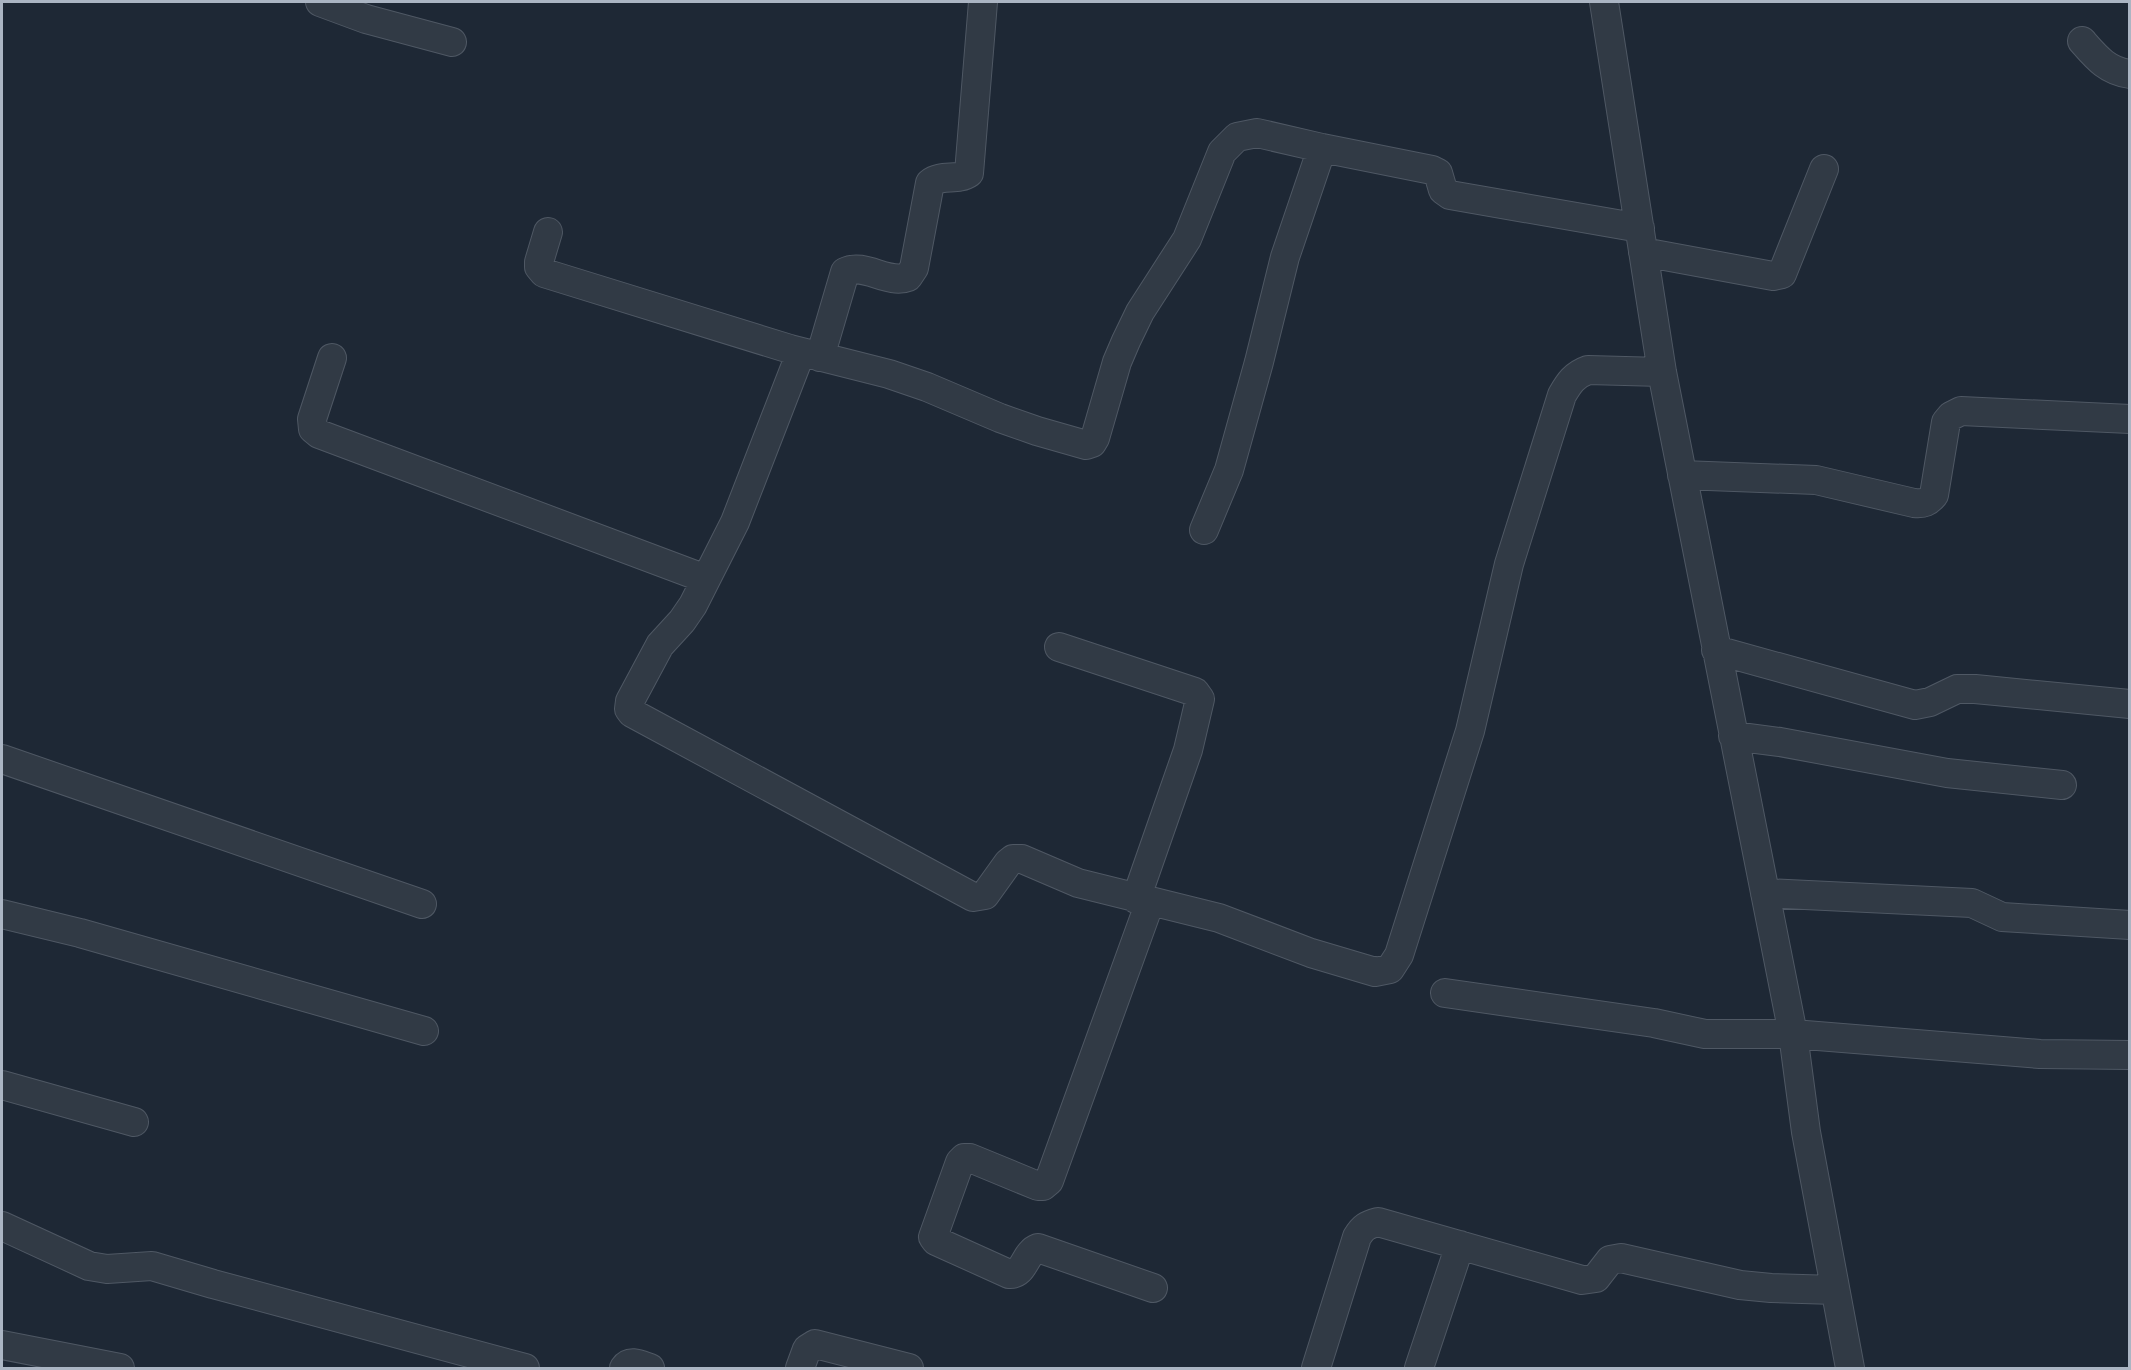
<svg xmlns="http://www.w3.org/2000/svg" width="2131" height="1370" font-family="'Golos Text',sans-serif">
	<rect width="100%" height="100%" fill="#1e2835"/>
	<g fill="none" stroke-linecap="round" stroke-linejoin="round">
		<defs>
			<path id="minor" d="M 320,2 L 366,19 L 452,42
				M 1604,2 L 1662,372 L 1793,1034 L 1806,1132 L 1850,1368
				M 2082,41 C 2096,57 2107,71 2130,74
				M 548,232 L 539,262 L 539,267 L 544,273 L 790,349 L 889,374 L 927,387 L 1000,418 L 1037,431 L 1086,445 L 1092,443 L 1095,438 L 1117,362 L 1126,341 L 1140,312 L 1187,239 L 1222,152 L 1237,137 L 1257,133 L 1322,148 L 1432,170 L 1438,173 L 1443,190 L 1450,195 L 1640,228
				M 1643,252 L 1773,276 L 1782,274 L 1824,169
				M 801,352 L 735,522 L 693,605 L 682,621 L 660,645 L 630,701 L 629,709 L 632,713 L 973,897 L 985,895 L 1008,863 L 1013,859 L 1022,859 L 1078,883 L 1219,918 L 1311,953 L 1375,972 L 1390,969 L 1399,955 L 1470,731 L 1509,564 L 1562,395 C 1569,383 1574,375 1588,370 L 1662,372
				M 820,357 L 845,272 C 864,262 888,285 908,277 L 914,268 L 930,183 C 941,174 958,181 969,173 L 983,2
				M 332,358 L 312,419 L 313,429 L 319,434 L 706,579
				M 1682,475 L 1816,480 L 1914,503 C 1924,504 1928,502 1934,495 L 1946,422 L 1951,416 L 1961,411 L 2130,419
				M 1204,530 L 1229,470 L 1259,362 L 1285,257 L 1322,148
				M 1059,647 L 1195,692 L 1200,699 L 1188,750 L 1136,899
				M 1716,650 L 1915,705 L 1930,702 L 1957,689 L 1975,689 L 2130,704
				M 1733,736 L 1780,742 L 1947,773 L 2062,785
				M 2,759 L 422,904
				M 1765,893 L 1972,903 L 2002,917 L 2130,925
				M 1150,902 L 1049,1181 L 1043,1186 L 1038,1186 L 970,1158 L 964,1158 L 960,1162 L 933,1237 L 936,1241 L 1009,1274 C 1025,1275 1024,1253 1038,1248 L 1153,1288
				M 2,914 L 80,933 L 424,1031
				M 1445,993 L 1654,1023 L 1705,1034 L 1793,1034 L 2040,1054 L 2130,1055
				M 2,1085 L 134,1122
				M 2,1226 L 89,1266 L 107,1269 L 152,1266 L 213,1284 L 525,1368
				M 2,1345 L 120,1368
				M 624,1368 C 630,1359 641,1365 650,1368
				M 800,1368 L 807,1349 L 815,1344 L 909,1368
				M 1316,1368 L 1357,1237 C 1363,1227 1367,1225 1378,1222 L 1582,1280 L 1596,1278 L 1610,1260 L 1621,1258 L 1740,1285 L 1771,1288 L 1835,1290
				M 1419,1368 L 1460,1245"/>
		</defs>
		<use href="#minor" stroke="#4f5864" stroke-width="30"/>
		<use href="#minor" stroke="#313a45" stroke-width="28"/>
	</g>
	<rect width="2131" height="1370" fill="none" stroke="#abb5c3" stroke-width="6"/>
</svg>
